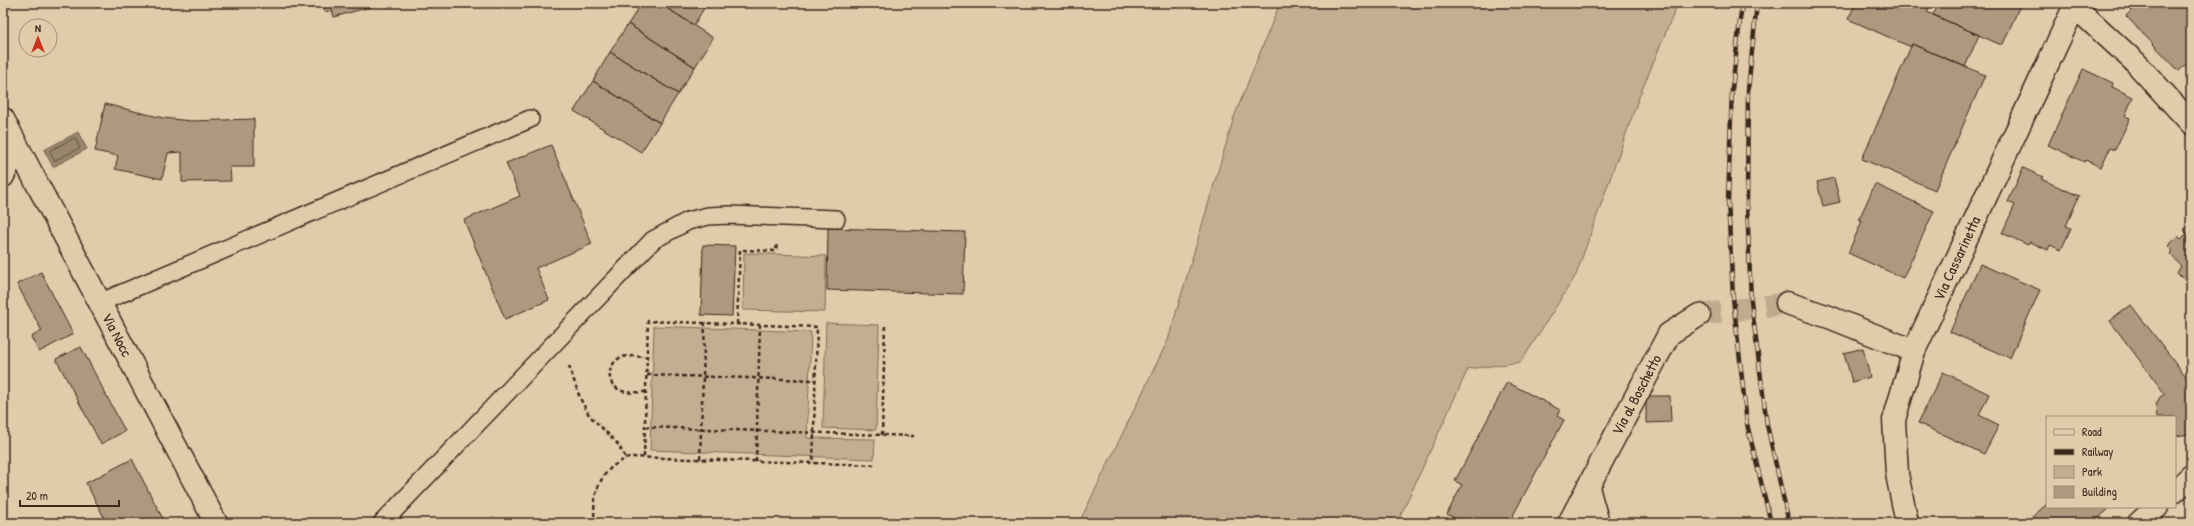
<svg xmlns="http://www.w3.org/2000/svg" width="2194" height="526" font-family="'Patrick Hand',sans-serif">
	<rect width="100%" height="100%" fill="#e1cbaa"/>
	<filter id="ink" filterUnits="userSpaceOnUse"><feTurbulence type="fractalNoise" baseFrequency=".025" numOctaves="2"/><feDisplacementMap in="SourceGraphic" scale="8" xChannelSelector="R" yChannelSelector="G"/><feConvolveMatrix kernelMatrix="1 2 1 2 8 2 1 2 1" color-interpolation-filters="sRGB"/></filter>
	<g filter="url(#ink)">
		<path fill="#c3ae91" stroke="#7f6c58" d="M 1280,3 L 1678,3 L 1639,97 L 1576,275 L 1521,362 L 1468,369 L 1397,523 L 1079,523 L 1168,340 L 1234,117 Z
			M 744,253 L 826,256 L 825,312 L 743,310 Z
			M 826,323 L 879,325 L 876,430 L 823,428 Z
			M 654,326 L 811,332 L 807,438 L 875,439 L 874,459 L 650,450 Z"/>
		<path fill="#99866d" stroke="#73614d" d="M 78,132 L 87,149 L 53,167 L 44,150 Z"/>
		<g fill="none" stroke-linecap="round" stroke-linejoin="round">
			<path stroke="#614f3e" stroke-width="1" d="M 75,138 L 80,148 L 54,161 L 50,151 Z"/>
		</g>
		<path fill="#ae997f" stroke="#3b2a1e" d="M 322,3 L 384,3 L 334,17 L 332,10 L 325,12 Z
			M 642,3 L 659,3 L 713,38 L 695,67 L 628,24 Z
			M 659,3 L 707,3 L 694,25 Z
			M 1856,3 L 1917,3 L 1929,8 L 1927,12 L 1979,35 L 1965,67 L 1912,44 L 1911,47 L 1848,19 Z
			M 1939,3 L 2021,3 L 2003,44 L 1999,44 L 1933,15 Z
			M 2135,3 L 2191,3 L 2191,60 L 2179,71 L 2126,16 L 2137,5 Z
			M 628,24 L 695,67 L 678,94 L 610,52 Z
			M 1912,44 L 1985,75 L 1935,190 L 1862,159 Z
			M 610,52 L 678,94 L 660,123 L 593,81 Z
			M 2083,69 L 2113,83 L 2112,87 L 2133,97 L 2125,116 L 2130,118 L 2115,150 L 2110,148 L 2101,167 L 2085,160 L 2084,162 L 2048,145 Z
			M 593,81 L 660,123 L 641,152 L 574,111 Z
			M 105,104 L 163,118 L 191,121 L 254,119 L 254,167 L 230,167 L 231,181 L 182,182 L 182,152 L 168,153 L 162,179 L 115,169 L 118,156 L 95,151 Z
			M 551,145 L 592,244 L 536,268 L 549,300 L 505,319 L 464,220 L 520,196 L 506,163 Z
			M 2023,168 L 2043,177 L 2041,179 L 2079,196 L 2066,226 L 2071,228 L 2061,250 L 2050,245 L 2048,250 L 2030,242 L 2028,245 L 2002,233 L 2015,205 L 2008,202 Z
			M 1834,178 L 1840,202 L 1823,206 L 1817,182 Z
			M 1875,184 L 1934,211 L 1903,278 L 1848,253 L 1862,221 L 1859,219 Z
			M 2191,224 L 2191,283 L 2187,278 L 2184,280 L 2177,273 L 2181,266 L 2170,254 L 2173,251 L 2168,246 L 2178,236 L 2181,239 L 2187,233 L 2184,230 Z
			M 828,228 L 965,232 L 963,294 L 827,290 Z
			M 703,245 L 735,246 L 732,316 L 701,315 Z
			M 1980,264 L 2040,290 L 2010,358 L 1950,332 Z
			M 41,272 L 73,334 L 39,352 L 31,337 L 42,331 L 17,284 Z
			M 2131,305 L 2191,383 L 2191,434 L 2175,436 L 2175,417 L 2157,417 L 2156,405 L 2160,397 L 2165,394 L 2110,321 Z
			M 81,347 L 125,431 L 101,444 L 56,359 Z
			M 1863,348 L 1870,377 L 1852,382 L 1844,353 Z
			M 1943,372 L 1989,394 L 1979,415 L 1999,425 L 1984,454 L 1918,423 Z
			M 1507,382 L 1560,410 L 1557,416 L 1564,420 L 1509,523 L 1463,523 L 1447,514 L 1462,485 L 1455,481 Z
			M 1646,396 L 1670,396 L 1671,422 L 1646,423 Z
			M 132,459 L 165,523 L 107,523 L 86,483 Z
			M 2047,504 L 2047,507 L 2111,507 L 2093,523 L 2025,523 Z"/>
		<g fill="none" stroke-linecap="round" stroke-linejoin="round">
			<path stroke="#c0ab8e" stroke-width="22" stroke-dasharray="22 11" stroke-linecap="butt" d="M 1699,315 L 1787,303"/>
			<defs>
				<path id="lane" d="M 99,303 L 530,119
					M 382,523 L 653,240 L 688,221 L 708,216 L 729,215 L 836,219"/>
				<g id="street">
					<path d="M 2074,6 L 2135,62 L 2191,123"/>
					<path id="s1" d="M 3,119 L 216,523"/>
					<path d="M 3,176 L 17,147"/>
					<path d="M 1787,303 L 1829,317 L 1914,351"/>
					<path d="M 1588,488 L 1598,523"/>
					<path d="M 2175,491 L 2191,476"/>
					<path id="s2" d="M 1569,523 L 1669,334 L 1699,315"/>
					<path id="s3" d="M 1907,523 L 1897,474 L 1894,420 L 1914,351 L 2076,3"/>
					<path d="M 2139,523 L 2157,507"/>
				</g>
			</defs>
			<use href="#lane" stroke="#3b2a1e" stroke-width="20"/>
			<use href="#street" stroke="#3b2a1e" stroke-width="25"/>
			<path stroke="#3b2a1e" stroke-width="2.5" stroke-dasharray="4 3" stroke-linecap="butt" d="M 737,324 L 740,250 L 776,251 L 777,243
				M 569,366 L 580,398 L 589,415 L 617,443 L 626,458
				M 647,375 L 815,380
				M 646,392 C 637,392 626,394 618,389 C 605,382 608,362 622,357 C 629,355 639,357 647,357
				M 645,427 L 914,436
				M 882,435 L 885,325
				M 644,457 L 648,321 L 817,327 L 813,463
				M 700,459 L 705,322
				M 756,461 L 760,325
				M 595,523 C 591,493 601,466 631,457 L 875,465"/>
			<use href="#lane" stroke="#e1cbaa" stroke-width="17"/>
			<use href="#street" stroke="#e1cbaa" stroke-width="22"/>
			<defs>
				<path id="rail" d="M 1742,3 L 1732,89 L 1728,201 L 1733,297 L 1747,424 L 1771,523
					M 1757,3 L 1748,90 L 1747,203 L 1751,301 L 1767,425 L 1789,523"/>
			</defs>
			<use href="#rail" stroke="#3b2a1e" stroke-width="4.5"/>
			<use href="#rail" stroke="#e1cbaa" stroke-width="3" stroke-dasharray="9" stroke-linecap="butt"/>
		</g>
	</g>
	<g text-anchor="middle" stroke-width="4" stroke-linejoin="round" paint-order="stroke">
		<g font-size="15" fill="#3b2a1e" stroke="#e1cbaa">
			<text dy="5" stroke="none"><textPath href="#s3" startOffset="278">Via Cassarinetta</textPath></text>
			<text dy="5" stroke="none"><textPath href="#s1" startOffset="244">Via Nocc</textPath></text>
			<text dy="5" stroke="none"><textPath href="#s2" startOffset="145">Via al Boschetto</textPath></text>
		</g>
	</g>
	<rect width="2194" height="526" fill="none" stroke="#e1cbaa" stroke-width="16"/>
	<rect x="8" y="8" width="2178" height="510" fill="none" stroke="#3b2a1e" stroke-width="1.5" filter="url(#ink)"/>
	<rect x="2046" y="416" width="130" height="92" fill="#e1cbaa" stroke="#9f8b72"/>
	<rect x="2054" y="429" width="20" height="6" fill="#e1cbaa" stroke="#9f8b72"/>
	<text x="2082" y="436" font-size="12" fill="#3b2a1e">Road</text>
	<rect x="2054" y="449" width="20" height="6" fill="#3b2a1e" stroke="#9f8b72"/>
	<text x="2082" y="456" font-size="12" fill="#3b2a1e">Railway</text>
	<rect x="2054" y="466" width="20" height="12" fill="#c3ae91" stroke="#9f8b72"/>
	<text x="2082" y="476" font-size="12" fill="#3b2a1e">Park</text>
	<rect x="2054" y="486" width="20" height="12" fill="#ae997f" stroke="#9f8b72"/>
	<text x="2082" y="496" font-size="12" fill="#3b2a1e">Building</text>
	<g transform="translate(38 38)"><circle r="19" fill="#e1cbaa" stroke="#9f8b72"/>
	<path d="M0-3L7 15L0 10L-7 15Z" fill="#c8321e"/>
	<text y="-6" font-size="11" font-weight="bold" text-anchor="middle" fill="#3b2a1e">N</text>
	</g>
	<path d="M20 500v6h99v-6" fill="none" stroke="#3b2a1e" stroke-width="2"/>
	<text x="26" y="500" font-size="12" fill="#3b2a1e" stroke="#e1cbaa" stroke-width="3" paint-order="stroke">20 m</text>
</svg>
